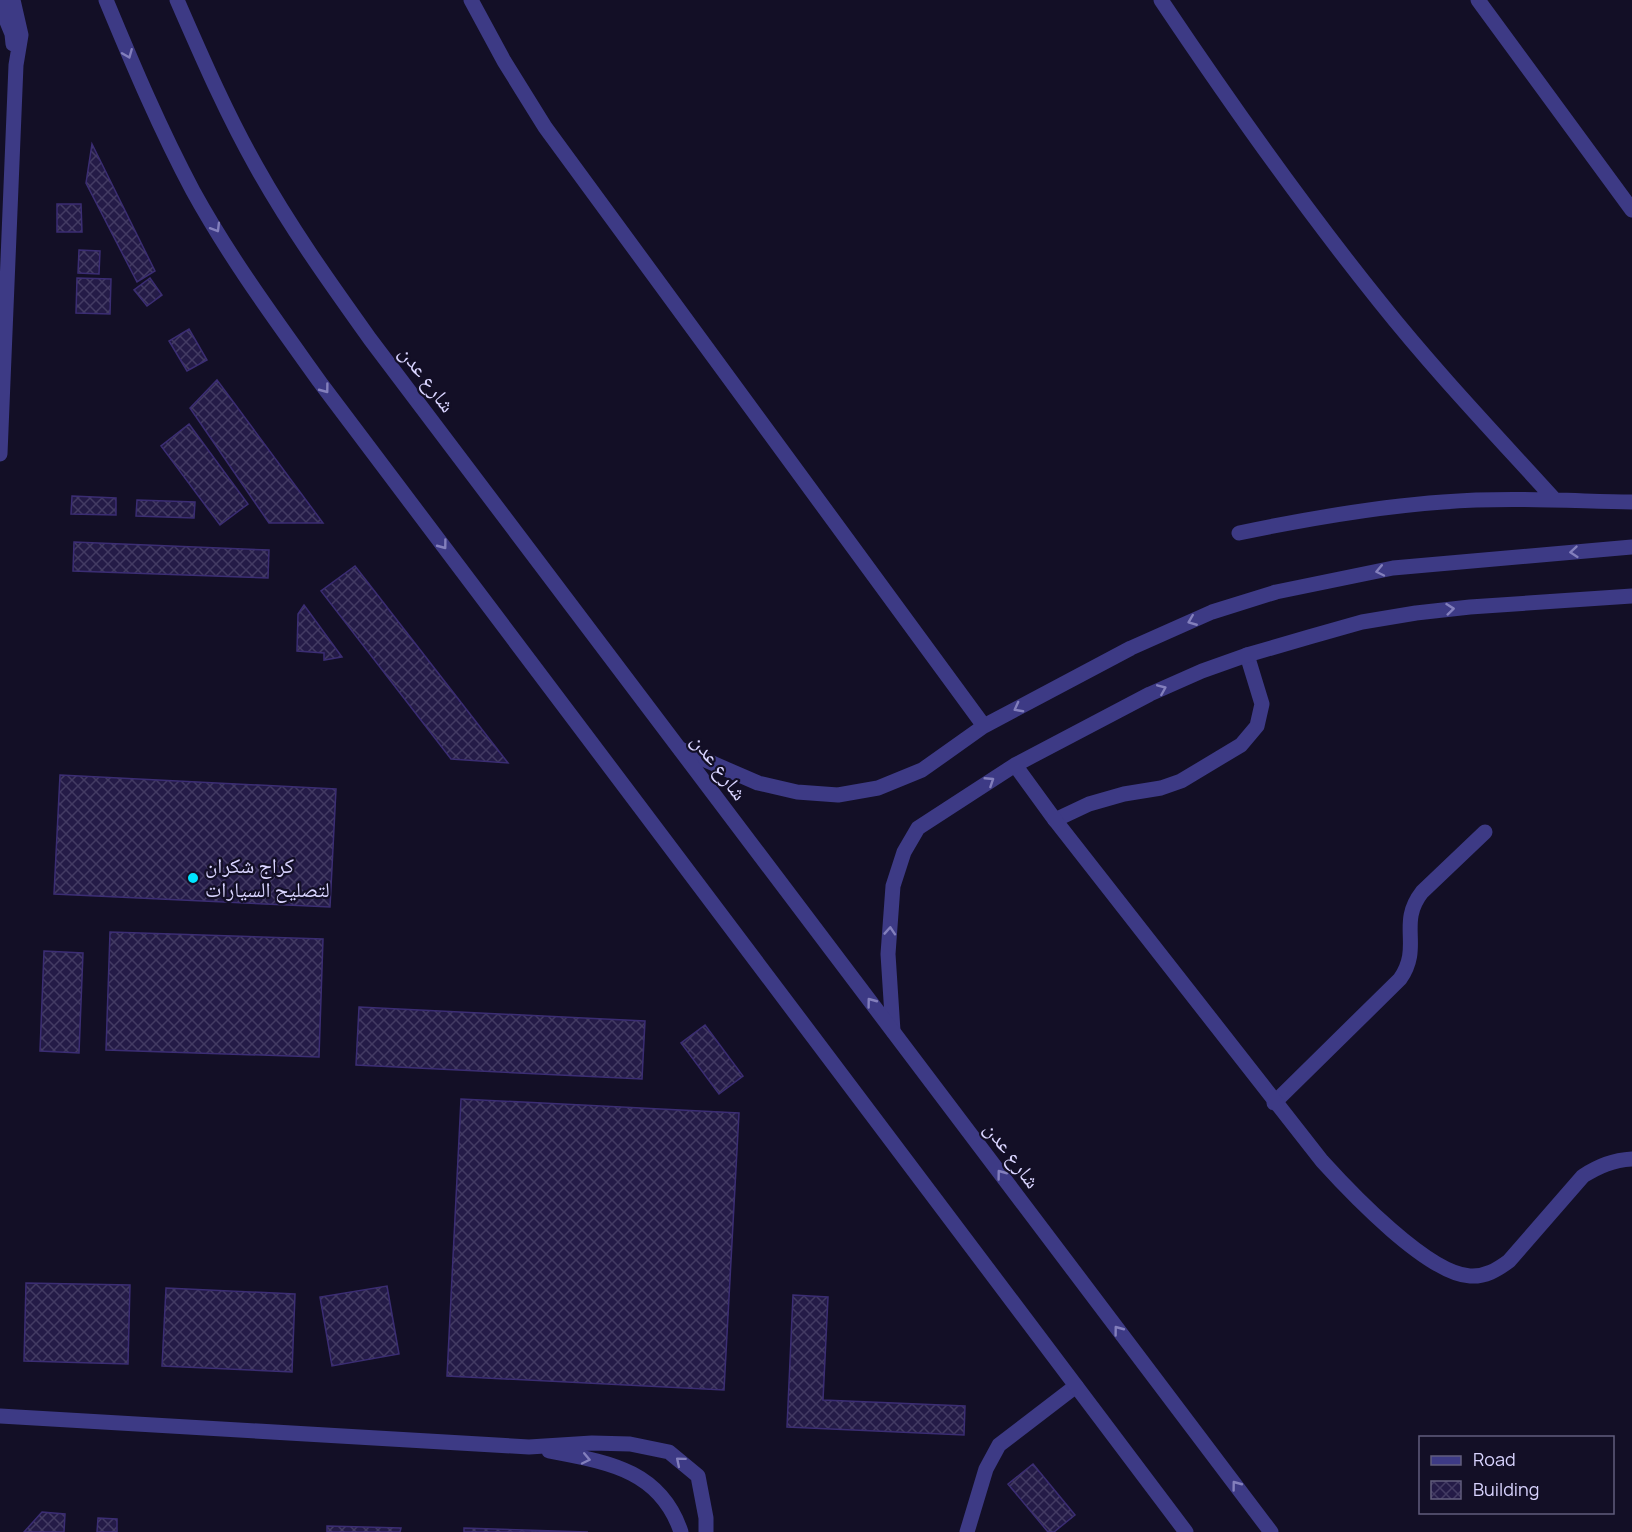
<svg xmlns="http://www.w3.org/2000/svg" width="1632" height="1532" font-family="Manrope,'Noto Naskh Arabic',sans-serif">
	<defs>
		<pattern id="building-cross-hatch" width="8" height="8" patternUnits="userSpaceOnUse" patternTransform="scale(1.5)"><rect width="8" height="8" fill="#241b47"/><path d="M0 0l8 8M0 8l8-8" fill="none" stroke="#433b63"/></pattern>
	</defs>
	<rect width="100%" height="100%" fill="#130f26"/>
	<path fill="url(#building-cross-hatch)" stroke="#3b2d73" stroke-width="1.5" d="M 92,144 L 155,271 L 137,282 L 86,183 Z
		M 57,204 L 81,204 L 82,232 L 57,232 Z
		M 79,250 L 100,251 L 99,274 L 78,273 Z
		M 77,278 L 111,279 L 110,314 L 76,313 Z
		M 150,278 L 162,295 L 147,306 L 134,290 Z
		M 189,329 L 207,360 L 187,371 L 169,341 Z
		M 217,380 L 323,523 L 269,523 L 190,408 Z
		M 189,424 L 248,504 L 220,525 L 161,446 Z
		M 72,496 L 116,498 L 116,515 L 71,514 Z
		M 137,500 L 195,502 L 194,518 L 136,516 Z
		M 74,542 L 269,550 L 268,578 L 73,571 Z
		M 355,566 L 508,763 L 451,759 L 321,591 Z
		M 304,605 L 342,657 L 324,660 L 324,653 L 297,651 L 298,614 Z
		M 60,775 L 336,789 L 330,907 L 54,894 Z
		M 110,932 L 323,939 L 319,1057 L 106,1050 Z
		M 44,951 L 83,953 L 79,1053 L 40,1051 Z
		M 359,1007 L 645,1021 L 642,1079 L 356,1065 Z
		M 705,1025 L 743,1076 L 719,1094 L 681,1043 Z
		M 461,1099 L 739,1113 L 724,1390 L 447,1376 Z
		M 26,1283 L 130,1285 L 128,1364 L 24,1361 Z
		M 387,1286 L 399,1354 L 332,1366 L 320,1297 Z
		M 166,1288 L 295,1294 L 292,1372 L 162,1366 Z
		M 793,1295 L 828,1297 L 823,1400 L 965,1406 L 964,1435 L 787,1427 Z
		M 1033,1464 L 1075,1515 L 1054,1532 L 1048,1532 L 1008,1484 Z
		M 42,1512 L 65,1514 L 64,1532 L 24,1532 Z
		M 98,1518 L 117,1519 L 117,1532 L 97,1532 Z
		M 327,1526 L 401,1528 L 400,1532 L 327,1532 Z
		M 464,1528 L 588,1532 L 464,1532 Z"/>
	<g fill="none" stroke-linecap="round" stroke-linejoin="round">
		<path stroke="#3d3a85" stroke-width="15" d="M 1055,820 L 1089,804 L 1124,794 L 1161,788 L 1181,781 L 1241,745 L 1257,726 L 1262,704 L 1247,655
			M 1274,1103 L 1400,979 C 1423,946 1397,924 1422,892 L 1485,832
			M 0,1416 L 529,1447 L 592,1443 L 630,1444 L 669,1452 L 698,1476 L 706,1518 L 706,1532
			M 549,1451 C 606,1462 660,1469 681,1532
			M 967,1532 L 986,1469 L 999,1445 L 1076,1386"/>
		<path stroke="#3d3a85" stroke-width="15" d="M 471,0 L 504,61 L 545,127 L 984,726
			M 1161,0 C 1230,103 1302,205 1380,302 C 1435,371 1496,435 1555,500
			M 1478,0 L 1632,210
			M 0,5 L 12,34 L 13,44
			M 0,454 L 16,65 L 21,35 L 13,0
			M 1239,533 C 1306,519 1374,507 1443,502 C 1506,497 1569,501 1632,502
			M 680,749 L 758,783 L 797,792 L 838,795 L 878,788 L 922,770 L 984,726 L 1131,648 L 1212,612 L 1276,592 L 1393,568 L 1632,547
			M 1015,765 L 1055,820 L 1322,1161 C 1351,1193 1428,1274 1470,1276 C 1485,1277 1497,1270 1509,1261 L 1583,1176 C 1599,1166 1613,1160 1632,1159
			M 893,1031 L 888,954 L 893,886 L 904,852 L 918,828 L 1015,765 L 1150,694 L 1202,671 L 1247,655 L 1309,637 L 1362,622 L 1416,613 L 1470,607 L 1632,596"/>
		<path stroke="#3d3a85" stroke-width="15" d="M 106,0 C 133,65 160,129 193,191 C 231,260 277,322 322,385 L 1186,1532
			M 177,0 C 202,57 226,113 256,166 C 290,227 330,283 370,339 L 1271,1532"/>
	</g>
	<defs><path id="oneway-chevron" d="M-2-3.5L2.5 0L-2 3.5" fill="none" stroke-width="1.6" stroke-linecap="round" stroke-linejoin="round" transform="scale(1.5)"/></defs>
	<g stroke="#837fbc">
		<use href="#oneway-chevron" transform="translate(128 54) rotate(68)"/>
		<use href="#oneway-chevron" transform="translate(216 228) rotate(59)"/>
		<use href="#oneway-chevron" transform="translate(325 389) rotate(53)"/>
		<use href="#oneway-chevron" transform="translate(443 545) rotate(53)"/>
		<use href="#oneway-chevron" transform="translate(1574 552) rotate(175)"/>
		<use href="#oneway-chevron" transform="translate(1380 571) rotate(168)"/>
		<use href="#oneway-chevron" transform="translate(1450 609) rotate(-6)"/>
		<use href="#oneway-chevron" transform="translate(1192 621) rotate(158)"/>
		<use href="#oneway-chevron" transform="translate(1162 689) rotate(-23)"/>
		<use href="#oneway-chevron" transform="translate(1018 708) rotate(152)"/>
		<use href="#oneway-chevron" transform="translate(990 781) rotate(-33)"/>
		<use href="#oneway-chevron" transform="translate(890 931) rotate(-86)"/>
		<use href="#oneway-chevron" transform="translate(871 1002) rotate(-127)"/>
		<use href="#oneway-chevron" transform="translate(1001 1174) rotate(-127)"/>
		<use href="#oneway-chevron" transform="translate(1118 1330) rotate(-127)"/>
		<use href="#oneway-chevron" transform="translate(586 1459) rotate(12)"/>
		<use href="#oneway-chevron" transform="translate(680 1461) rotate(-140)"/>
		<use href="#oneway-chevron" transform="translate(1236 1485) rotate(-127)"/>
	</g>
	<circle fill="#00e5ff" stroke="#130f26" stroke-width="2" cx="193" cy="878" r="6"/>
	<g text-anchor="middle" stroke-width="4.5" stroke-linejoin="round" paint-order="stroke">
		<g font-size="21" fill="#d9d4ff" stroke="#130f26">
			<text transform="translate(427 379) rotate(53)" y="7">شارع عدن</text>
			<text transform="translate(719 767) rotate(53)" y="7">شارع عدن</text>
			<text transform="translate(1012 1155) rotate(53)" y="7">شارع عدن</text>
		</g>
		<g font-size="21" fill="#d9d4ff" stroke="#130f26" text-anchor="start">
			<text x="205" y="873">كراج شكران<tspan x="205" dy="24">لتصليح السيارات</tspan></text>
		</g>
	</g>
	<rect x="1419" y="1436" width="195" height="78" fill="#130f26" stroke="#625e7d" stroke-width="1.5"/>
	<rect x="1431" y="1456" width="30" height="9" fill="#3d3a85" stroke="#625e7d" stroke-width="1.5"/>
	<text x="1473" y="1466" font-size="18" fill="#d9d4ff">Road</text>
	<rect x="1431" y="1481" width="30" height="18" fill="url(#building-cross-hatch)" stroke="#625e7d" stroke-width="1.5"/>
	<text x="1473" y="1496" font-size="18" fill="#d9d4ff">Building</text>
</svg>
